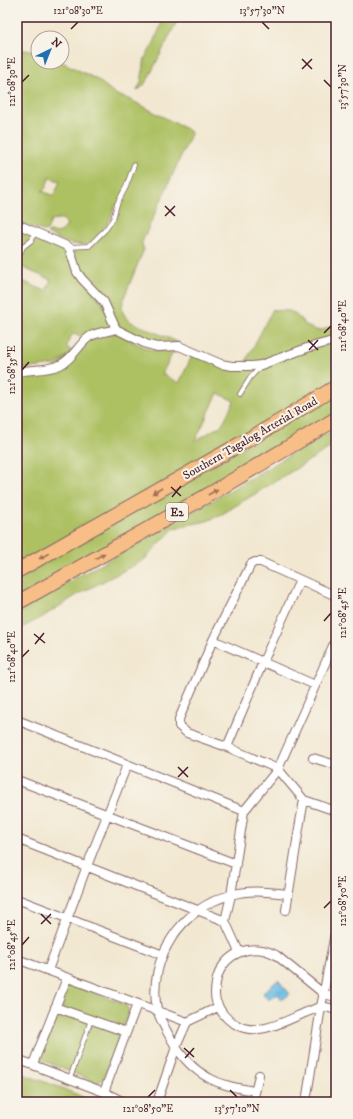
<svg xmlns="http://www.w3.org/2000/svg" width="353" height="1119" font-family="'IM FELL DW Pica',serif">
	<defs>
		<pattern id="water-ripples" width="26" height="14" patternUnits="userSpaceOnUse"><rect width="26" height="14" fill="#68bbe4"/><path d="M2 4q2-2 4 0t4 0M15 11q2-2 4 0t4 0" fill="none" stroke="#5897b9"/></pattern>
	</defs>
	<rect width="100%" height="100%" fill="#f7f3e8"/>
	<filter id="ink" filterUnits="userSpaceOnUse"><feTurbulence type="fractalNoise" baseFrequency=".025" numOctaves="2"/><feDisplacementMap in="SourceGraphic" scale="8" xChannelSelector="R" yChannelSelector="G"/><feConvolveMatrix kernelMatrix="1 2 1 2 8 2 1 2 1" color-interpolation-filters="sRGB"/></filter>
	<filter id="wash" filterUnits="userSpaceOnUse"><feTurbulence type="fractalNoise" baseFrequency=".012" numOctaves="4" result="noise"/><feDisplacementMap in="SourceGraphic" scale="16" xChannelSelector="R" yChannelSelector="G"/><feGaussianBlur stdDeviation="0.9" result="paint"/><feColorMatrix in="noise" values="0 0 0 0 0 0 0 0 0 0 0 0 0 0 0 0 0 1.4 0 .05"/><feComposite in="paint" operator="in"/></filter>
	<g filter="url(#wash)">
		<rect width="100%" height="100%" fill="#f2e8d2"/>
		<path fill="#adc164" stroke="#7c7048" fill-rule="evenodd" d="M 164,17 L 179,17 L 148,79 L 143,86 L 137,91 L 141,82 L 145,58 L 154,43 Z
			M 17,49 L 38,52 L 38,62 L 62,62 L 96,79 L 117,95 L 131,100 L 190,131 L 191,134 L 142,242 L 142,245 L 144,249 L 125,295 L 122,306 L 123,313 L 131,322 L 180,343 L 165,345 L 148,343 L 121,329 L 80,274 L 73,249 L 88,248 L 94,245 L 112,223 L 119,207 L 115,206 C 110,223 102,234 88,245 L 71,244 L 47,234 L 49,232 C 58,233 62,234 67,225 C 64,217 58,218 51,221 L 47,230 L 43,231 L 17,222 L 17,134 L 23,131 L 22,120 L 17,111 ZM 49,178 L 60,181 L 54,196 L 42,191 L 46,188 Z
			M 18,227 L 64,248 L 69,253 L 101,301 L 113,326 L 83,338 L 77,334 L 73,334 C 70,338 67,342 67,348 L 71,350 L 70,354 L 54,365 L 17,370 L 17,304 L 19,307 L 23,306 L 25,299 L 18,297 L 17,298 L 17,279 L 46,291 L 51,280 L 17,265 L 17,230 Z
			M 273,309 C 279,312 286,309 292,312 C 297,315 300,319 304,323 C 316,334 325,332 336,321 L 336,338 L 267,360 L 245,363 Z
			M 115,333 C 130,337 143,351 159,351 C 164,351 169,349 175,348 L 162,374 L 179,383 L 192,356 L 241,367 L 336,342 L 336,380 L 273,420 L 17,565 L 17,374 L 50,371 L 89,339 ZM 218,393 L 234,401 L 222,425 L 195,441 Z
			M 336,393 L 336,413 L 17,598 L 17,578 Z
			M 336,428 L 336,444 L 224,513 L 207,521 L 174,528 L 144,560 L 77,595 L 41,618 L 17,630 L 17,610 L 145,540 Z
			M 71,985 L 125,1004 L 129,1011 L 103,1079 L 97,1083 L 42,1060 L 40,1054 L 65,989 Z
			M 17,1072 L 62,1088 L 94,1102 L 17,1102 Z"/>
		<path fill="url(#water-ripples)" stroke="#596d88" d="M 278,980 L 290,994 L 282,1000 L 278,994 L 268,1000 L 263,993 Z"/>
	</g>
	<g filter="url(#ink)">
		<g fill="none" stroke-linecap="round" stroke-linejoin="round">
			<defs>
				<path id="service" d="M 69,247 L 89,246 L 106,229 L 113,219 L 117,204 L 126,187 L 134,165
					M 17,261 L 23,247 L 32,240 L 34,233
					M 240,394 L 250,378 L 260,367
					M 70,1078 L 91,1020"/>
				<path id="minor" d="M 17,224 L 69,247 L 77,272 L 82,279 L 104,302 L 116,329 L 146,344 L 157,347 L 179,346 L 221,364 L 232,366 L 252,366 L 261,365 L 307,348 L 336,340
					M 17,372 C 31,369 47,371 60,365 C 73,359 78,345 89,337 C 97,332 107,332 116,329
					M 213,640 L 315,685
					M 17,720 L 244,811
					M 227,747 L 263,662 L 300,580
					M 313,758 L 336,765
					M 17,780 L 236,864
					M 304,800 L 336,811
					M 17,839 L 225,921
					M 17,899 L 163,955
					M 286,910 L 299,828 L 304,800 L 278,769 L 227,747 L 187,733 L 179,726 L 179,719 L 213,640 L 251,564 L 255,562 L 261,562 L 336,596
					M 239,952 L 225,921 L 231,895 L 244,811 L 278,769 L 336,639
					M 17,959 L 187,1022
					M 48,970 L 87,866 L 127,765
					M 336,997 L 324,994 L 276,955 C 251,941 221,954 216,983 C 215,990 214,995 216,1001 C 220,1011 225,1019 235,1024 C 257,1038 285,1021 307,1012 C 311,1011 317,1007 321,1007 C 325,1006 332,1009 336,1010
					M 55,1007 L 126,1032
					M 17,1059 L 104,1092 L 124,1102
					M 33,1064 L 67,978
					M 255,1091 C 239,1088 223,1086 209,1078 C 194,1070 181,1056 173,1042 C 167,1032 160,1021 157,1009 C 147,959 182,907 231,895 C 250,889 268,892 288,894
					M 104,1092 L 137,1004
					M 157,1102 L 176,1047 L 187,1022 L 218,1007
					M 253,1102 L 259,1075
					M 306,1102 L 321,1007 L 336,928"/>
				<path id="motorway" d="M 17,571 L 272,426 L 336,387
					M 17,603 L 210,494 L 336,419"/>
			</defs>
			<use href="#service" stroke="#856565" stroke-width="5.5"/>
			<use href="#minor" stroke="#856565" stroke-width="10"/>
			<use href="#motorway" stroke="#856565" stroke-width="16"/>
			<use href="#service" stroke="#fff" stroke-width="4"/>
			<use href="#minor" stroke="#fff" stroke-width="8"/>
			<use href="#motorway" stroke="#f7be87" stroke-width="14"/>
		</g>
		<defs><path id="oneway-solid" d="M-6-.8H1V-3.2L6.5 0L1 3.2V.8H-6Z"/></defs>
		<g fill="#a06e59">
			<use href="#oneway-solid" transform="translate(157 491) rotate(150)"/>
			<use href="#oneway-solid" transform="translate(213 492) rotate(-30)"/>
			<use href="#oneway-solid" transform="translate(44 556) rotate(150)"/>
			<use href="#oneway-solid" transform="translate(100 556) rotate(-29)"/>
		</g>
	</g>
	<path fill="none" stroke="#4a1f2b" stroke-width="1.5" d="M 262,22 L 269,29M 71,29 L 78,22M 302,59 L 312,69M 302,69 L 312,59M 324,80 L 331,87M 22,82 L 29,75M 165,206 L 175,216M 165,216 L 175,206M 324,333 L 331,326M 308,340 L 318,350M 309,350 L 318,340M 22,370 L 29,362M 171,487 L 181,496M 172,497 L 181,486M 324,621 L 331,613M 34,634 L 45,643M 35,644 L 44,633M 22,657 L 29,650M 178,767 L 188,777M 178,777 L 188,767M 324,908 L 331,901M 41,914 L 51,924M 41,924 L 51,914M 22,945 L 29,937M 184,1048 L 194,1057M 185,1058 L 194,1048M 230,1090 L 237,1097M 148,1097 L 155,1090"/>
	<g text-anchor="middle" stroke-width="4" stroke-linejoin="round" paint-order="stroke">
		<rect fill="#f7f3e8" stroke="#7e5f64" stroke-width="1" x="166" y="503" width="22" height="18" rx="3"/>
		<g font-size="11" font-weight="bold" fill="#4a1f2b">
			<text x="177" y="516">E2</text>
		</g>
		<g font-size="12" fill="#4a1f2b" stroke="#f7f3e8">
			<text transform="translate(250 438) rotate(-30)" y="4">Southern Tagalog Arterial Road</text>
		</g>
	</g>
	<rect width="353" height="1119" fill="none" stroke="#f7f3e8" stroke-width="44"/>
	<g transform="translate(50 50) rotate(43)"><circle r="19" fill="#f7f3e8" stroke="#b29e9c"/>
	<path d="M0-3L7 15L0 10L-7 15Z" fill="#1f6fb2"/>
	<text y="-6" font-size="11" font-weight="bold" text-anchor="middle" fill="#4a1f2b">N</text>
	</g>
	<rect x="22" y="22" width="309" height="1075" fill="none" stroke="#4a1f2b" stroke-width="1.5"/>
	<g font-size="10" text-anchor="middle" fill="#4a1f2b">
		<text x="78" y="14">121°08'30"E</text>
		<text x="262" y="14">13°57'30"N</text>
		<text transform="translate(11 82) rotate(-90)" y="4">121°08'30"E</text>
		<text transform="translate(342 87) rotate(-90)" y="4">13°57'30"N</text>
		<text transform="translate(342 326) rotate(-90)" y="4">121°08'40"E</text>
		<text transform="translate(11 370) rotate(-90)" y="4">121°08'35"E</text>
		<text transform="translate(342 613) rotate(-90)" y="4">121°08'45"E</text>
		<text transform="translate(11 657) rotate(-90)" y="4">121°08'40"E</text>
		<text transform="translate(342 901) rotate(-90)" y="4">121°08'50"E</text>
		<text transform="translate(11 945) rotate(-90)" y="4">121°08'45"E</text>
		<text x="148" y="1112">121°08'50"E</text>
		<text x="237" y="1112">13°57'10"N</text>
	</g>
</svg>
